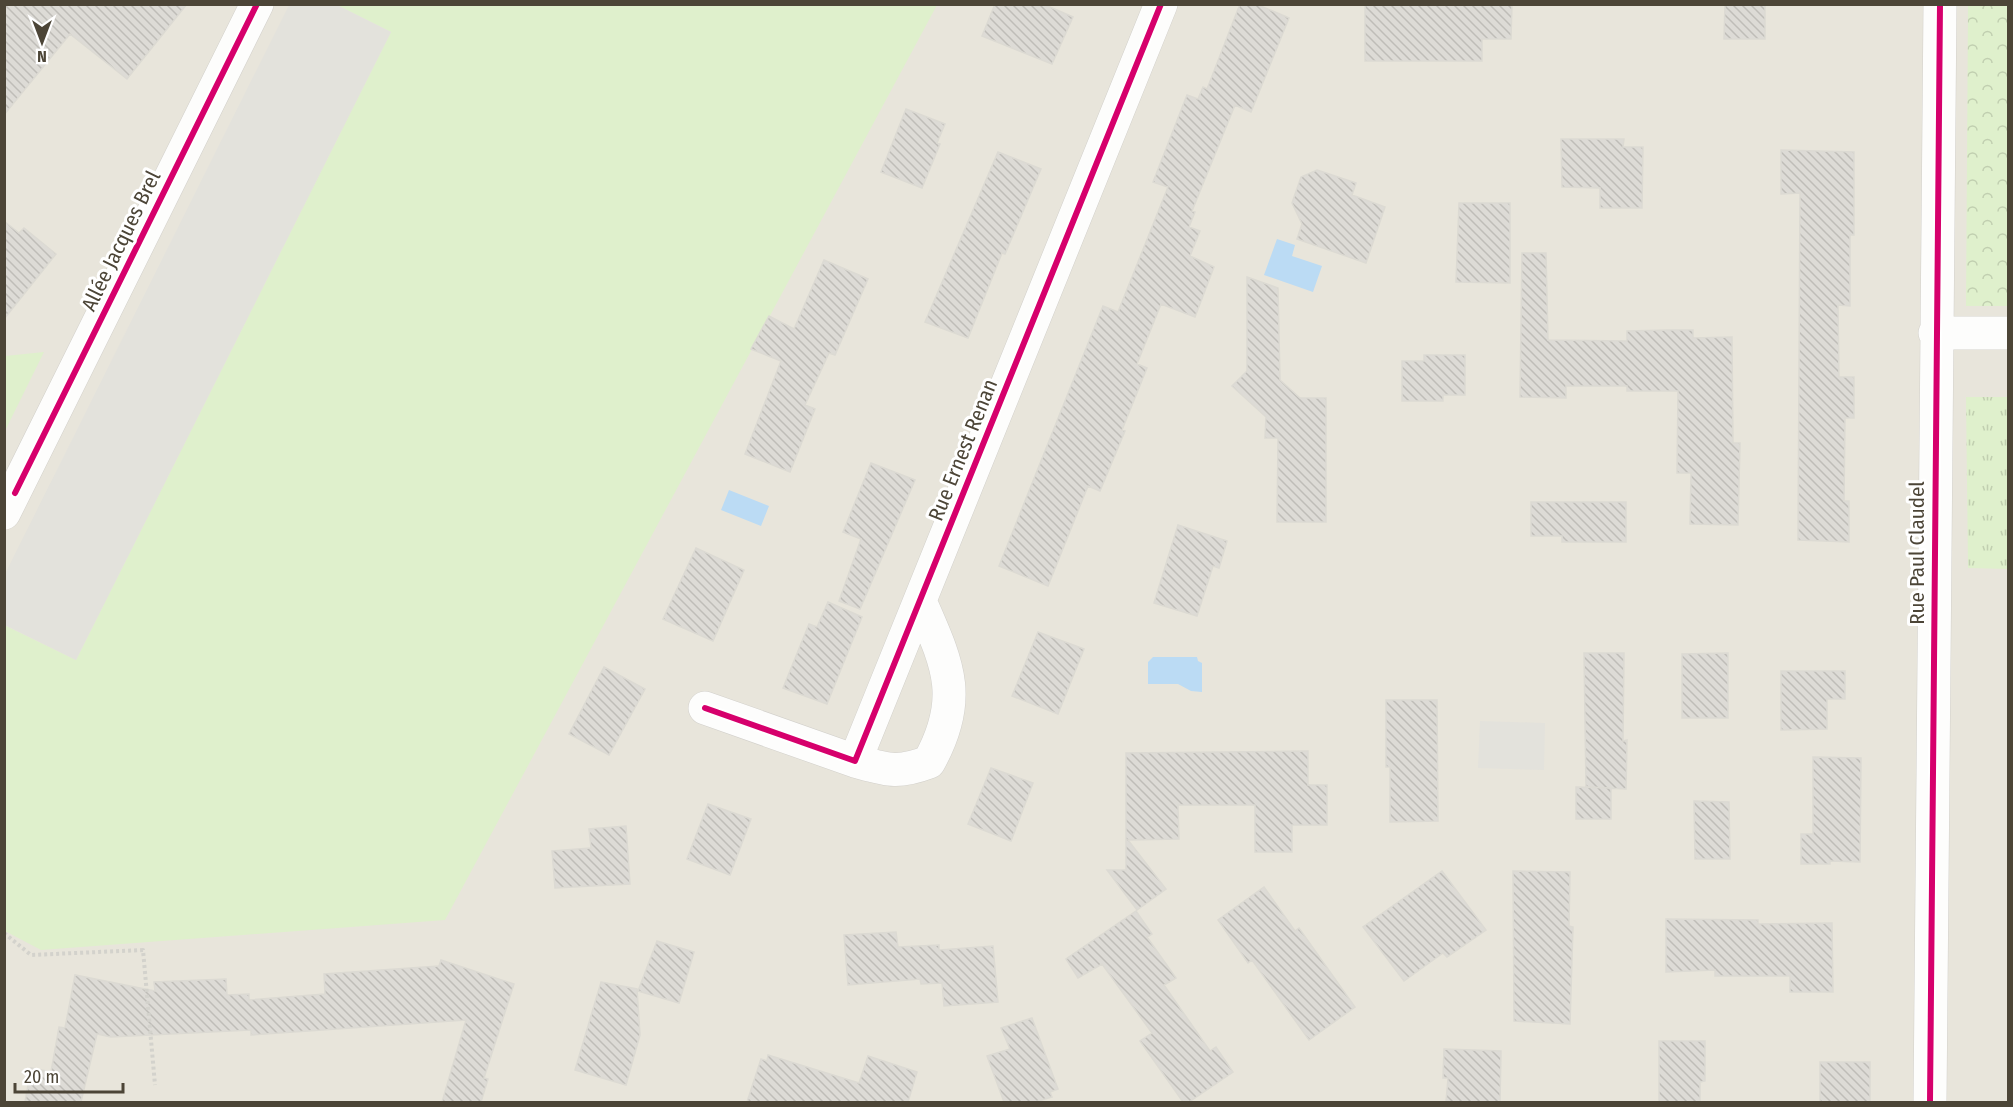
<svg xmlns="http://www.w3.org/2000/svg" width="2013" height="1107" font-family="'Fira Sans Condensed',sans-serif">
	<defs>
		<pattern id="grass-tufts" width="24" height="20" patternUnits="userSpaceOnUse" patternTransform="scale(1.5)"><rect width="24" height="20" fill="#dff0cc"/><path d="M3 7l-1-3M5 7V3M7 7l1-3M15 17l-1-3M17 17v-4M19 17l1-3" fill="none" stroke="#c1cfb0"/></pattern>
		<pattern id="forest-crowns" width="20" height="18" patternUnits="userSpaceOnUse" patternTransform="scale(1.5)"><rect width="20" height="18" fill="#dff0cc"/><path d="M2 6a3 3 0 1 1 6 0M12 15a3 3 0 1 1 6 0" fill="none" stroke="#c1cfb0"/></pattern>
		<pattern id="building-back-hatch" width="6" height="6" patternUnits="userSpaceOnUse" patternTransform="scale(1.5)"><rect width="6" height="6" fill="#dddbd6"/><path d="M-1 5l2 2M0 0l6 6M5-1l2 2" fill="none" stroke="#bfbdb8"/></pattern>
	</defs>
	<rect width="100%" height="100%" fill="#f3f3ee"/>
	<path fill="#e8e5db" d="M 5,5 L 2008,5 L 2008,1102 L 5,1102 Z"/>
	<path fill="url(#grass-tufts)" d="M 1966,397 L 2008,397 L 2008,569 L 1968,568 Z"/>
	<path fill="url(#forest-crowns)" d="M 1968,5 L 2008,5 L 2008,306 L 1966,306 Z"/>
	<path fill="#dff0cc" d="M 337,5 L 937,5 L 445,920 L 41,950 L 5,931 L 4,625 L 76,660 L 391,32 Z
		M 44,352 L 5,431 L 5,356 Z"/>
	<path fill="#e3e2dc" d="M 289,5 L 337,5 L 391,32 L 76,660 L 5,625 L 5,574 Z
		M 1480,721 L 1545,723 L 1544,770 L 1478,768 Z"/>
	<path fill="#bbdbf4" d="M 1277,239 L 1295,245 L 1292,256 L 1322,266 L 1313,292 L 1264,275 Z
		M 729,490 L 769,506 L 761,526 L 721,510 Z
		M 1153,657 L 1197,657 L 1198,661 L 1202,663 L 1202,692 L 1191,691 L 1178,684 L 1148,684 L 1148,662 Z"/>
	<path fill="url(#building-back-hatch)" stroke="#dcdad3" stroke-width="1.5" d="M 4,4 L 187,4 L 127,79 L 70,34 L 4,115 Z
		M 995,4 L 1043,4 L 1073,17 L 1052,64 L 982,36 Z
		M 1240,4 L 1256,4 L 1289,18 L 1251,112 L 1235,105 L 1192,211 L 1195,212 L 1189,227 L 1200,231 L 1190,256 L 1214,267 L 1195,317 L 1161,304 L 1137,364 L 1147,368 L 1122,430 L 1125,431 L 1100,491 L 1088,486 L 1048,586 L 999,566 L 1103,306 L 1118,312 L 1168,187 L 1153,182 L 1187,95 L 1198,99 L 1203,87 L 1207,89 Z
		M 1365,4 L 1512,4 L 1511,39 L 1482,39 L 1482,61 L 1365,61 Z
		M 1725,4 L 1765,4 L 1765,39 L 1724,39 Z
		M 906,109 L 945,124 L 937,143 L 940,144 L 922,188 L 881,172 Z
		M 1561,139 L 1624,139 L 1623,147 L 1643,147 L 1642,208 L 1600,208 L 1600,188 L 1562,187 Z
		M 1781,150 L 1854,152 L 1854,235 L 1850,235 L 1850,306 L 1838,305 L 1839,377 L 1854,377 L 1854,418 L 1845,418 L 1844,501 L 1849,501 L 1849,542 L 1798,540 L 1800,193 L 1781,194 Z
		M 998,152 L 1041,169 L 1005,254 L 1002,253 L 968,338 L 925,322 Z
		M 1317,170 L 1356,183 L 1352,195 L 1385,207 L 1366,263 L 1297,239 L 1302,224 L 1292,203 L 1301,177 Z
		M 1459,203 L 1510,203 L 1510,283 L 1456,282 Z
		M 4,221 L 19,233 L 24,228 L 56,254 L 4,319 Z
		M 1522,253 L 1546,253 L 1548,340 L 1627,341 L 1627,331 L 1669,330 L 1693,330 L 1693,338 L 1732,337 L 1733,443 L 1740,443 L 1738,525 L 1690,524 L 1691,473 L 1677,473 L 1678,391 L 1627,391 L 1627,386 L 1566,386 L 1566,398 L 1520,397 Z
		M 824,260 L 868,279 L 835,355 L 829,353 L 805,405 L 815,409 L 790,472 L 745,454 L 781,361 L 751,349 L 769,316 L 794,329 Z
		M 1247,277 L 1278,288 L 1280,380 L 1300,398 L 1326,398 L 1326,522 L 1277,522 L 1278,438 L 1265,438 L 1266,417 L 1232,386 L 1247,371 Z
		M 1424,355 L 1465,355 L 1465,395 L 1443,395 L 1443,401 L 1402,401 L 1402,361 L 1424,361 Z
		M 871,463 L 915,480 L 860,609 L 839,601 L 861,539 L 843,532 Z
		M 1531,502 L 1626,502 L 1626,542 L 1562,542 L 1562,536 L 1531,536 Z
		M 1178,525 L 1227,541 L 1219,568 L 1213,566 L 1197,616 L 1154,603 Z
		M 696,548 L 744,570 L 713,641 L 663,619 Z
		M 828,602 L 862,617 L 827,704 L 783,688 L 809,624 L 817,627 Z
		M 1038,632 L 1084,649 L 1058,714 L 1012,696 Z
		M 1584,653 L 1624,653 L 1623,741 L 1627,740 L 1626,789 L 1586,787 Z
		M 1728,653 L 1728,718 L 1682,718 L 1682,654 Z
		M 604,667 L 645,689 L 609,755 L 569,734 Z
		M 1781,671 L 1845,671 L 1845,699 L 1827,699 L 1827,729 L 1781,730 Z
		M 1386,700 L 1437,700 L 1438,821 L 1390,822 L 1390,767 L 1386,767 Z
		M 1308,751 L 1308,785 L 1327,785 L 1327,825 L 1292,825 L 1292,852 L 1255,852 L 1255,805 L 1178,805 L 1179,839 L 1128,840 L 1166,889 L 1137,910 L 1107,870 L 1126,870 L 1126,753 Z
		M 1813,757 L 1861,758 L 1860,862 L 1830,861 L 1830,864 L 1801,864 L 1801,834 L 1813,834 Z
		M 991,768 L 1033,783 L 1011,841 L 968,824 Z
		M 1576,787 L 1611,788 L 1611,819 L 1576,819 Z
		M 1694,801 L 1729,802 L 1730,859 L 1695,859 Z
		M 708,804 L 751,819 L 730,875 L 687,859 Z
		M 626,826 L 630,884 L 555,888 L 552,851 L 591,848 L 589,829 Z
		M 1442,871 L 1486,930 L 1447,957 L 1443,953 L 1404,981 L 1363,927 Z
		M 1513,871 L 1570,872 L 1569,926 L 1573,927 L 1570,1024 L 1514,1021 Z
		M 1264,887 L 1295,931 L 1299,928 L 1355,1007 L 1309,1040 L 1252,960 L 1248,963 L 1218,920 Z
		M 1136,911 L 1152,934 L 1147,937 L 1176,978 L 1164,985 L 1210,1051 L 1216,1047 L 1233,1072 L 1189,1102 L 1183,1102 L 1140,1041 L 1152,1033 L 1102,964 L 1078,978 L 1066,959 Z
		M 1666,919 L 1758,920 L 1758,924 L 1832,923 L 1833,992 L 1790,992 L 1790,976 L 1715,976 L 1715,970 L 1666,972 Z
		M 896,932 L 898,947 L 939,945 L 939,950 L 993,946 L 998,1002 L 944,1006 L 942,983 L 921,984 L 920,979 L 848,985 L 844,935 Z
		M 657,941 L 694,952 L 679,1003 L 638,991 Z
		M 441,960 L 514,984 L 484,1078 L 488,1079 L 481,1102 L 442,1102 L 466,1020 L 251,1035 L 251,1030 L 111,1037 L 97,1034 L 81,1102 L 25,1102 L 31,1068 L 51,1072 L 59,1027 L 65,1028 L 75,975 L 155,991 L 154,982 L 226,979 L 227,995 L 249,994 L 249,1000 L 325,994 L 324,974 L 439,966 Z
		M 601,982 L 637,989 L 640,1035 L 626,1085 L 575,1070 Z
		M 1032,1018 L 1058,1089 L 1050,1092 L 1052,1097 L 1035,1102 L 1004,1102 L 987,1056 L 1010,1049 L 1001,1028 Z
		M 1659,1041 L 1705,1041 L 1705,1081 L 1700,1082 L 1700,1102 L 1659,1102 Z
		M 1444,1049 L 1501,1051 L 1500,1102 L 1446,1102 L 1448,1078 L 1443,1078 Z
		M 768,1055 L 859,1083 L 868,1056 L 917,1072 L 908,1102 L 747,1102 L 761,1059 L 767,1061 Z
		M 1820,1062 L 1870,1062 L 1870,1102 L 1820,1102 Z"/>
	<g fill="none" stroke-linecap="round" stroke-linejoin="round">
		<defs>
			<path id="street" d="M 1935,333 L 2008,333
				M 4,513 L 257,4
				M 705,708 L 855,761 L 1161,4
				M 855,761 C 888,770 897,774 929,762 C 965,697 947,663 920,601
				M 1930,1102 L 1940,4"/>
		</defs>
		<use href="#street" stroke="#d2d0cb" stroke-width="34"/>
		<path stroke="#d3d2cc" stroke-width="4" stroke-dasharray="3 3" stroke-linecap="butt" d="M 4,933 L 31,955 L 143,950 L 155,1085"/>
		<use href="#street" stroke="#fdfdfc" stroke-width="33"/>
		<defs>
			<path id="cycleway" d="M 15,493 L 257,4
				M 705,708 L 855,761 L 1161,4
				M 1930,1102 L 1940,4"/>
		</defs>
		<use href="#cycleway" stroke="#fff" stroke-width="10"/>
		<use href="#cycleway" stroke="#d6006c" stroke-width="6"/>
	</g>
	<g text-anchor="middle" stroke-width="6" stroke-linejoin="round" paint-order="stroke">
		<g font-size="21" fill="#4c4537" stroke="#fff">
			<text transform="translate(121 241) rotate(-64)" y="7">Allée Jacques Brel</text>
			<text transform="translate(963 450) rotate(-68)" y="7">Rue Ernest Renan</text>
			<text transform="translate(1917 553) rotate(-90)" y="7">Rue Paul Claudel</text>
		</g>
	</g>
	<rect width="2013" height="1107" fill="none" stroke="#4c4537" stroke-width="12"/>
	<g transform="translate(42 42) rotate(180)" stroke="#ffffff" stroke-width="4.5" paint-order="stroke">
	<path d="M0-4.5L10 22L0 15L-10 22Z" fill="#4c4537"/>
	<text y="-9" font-size="16" font-weight="bold" text-anchor="middle" fill="#4c4537">N</text>
	</g>
	<path d="M15 1083v9h108v-9" fill="none" stroke="#4c4537" stroke-width="3"/>
	<text x="24" y="1083" font-size="18" fill="#4c4537" stroke="#ffffff" stroke-width="4.5" paint-order="stroke">20 m</text>
</svg>
